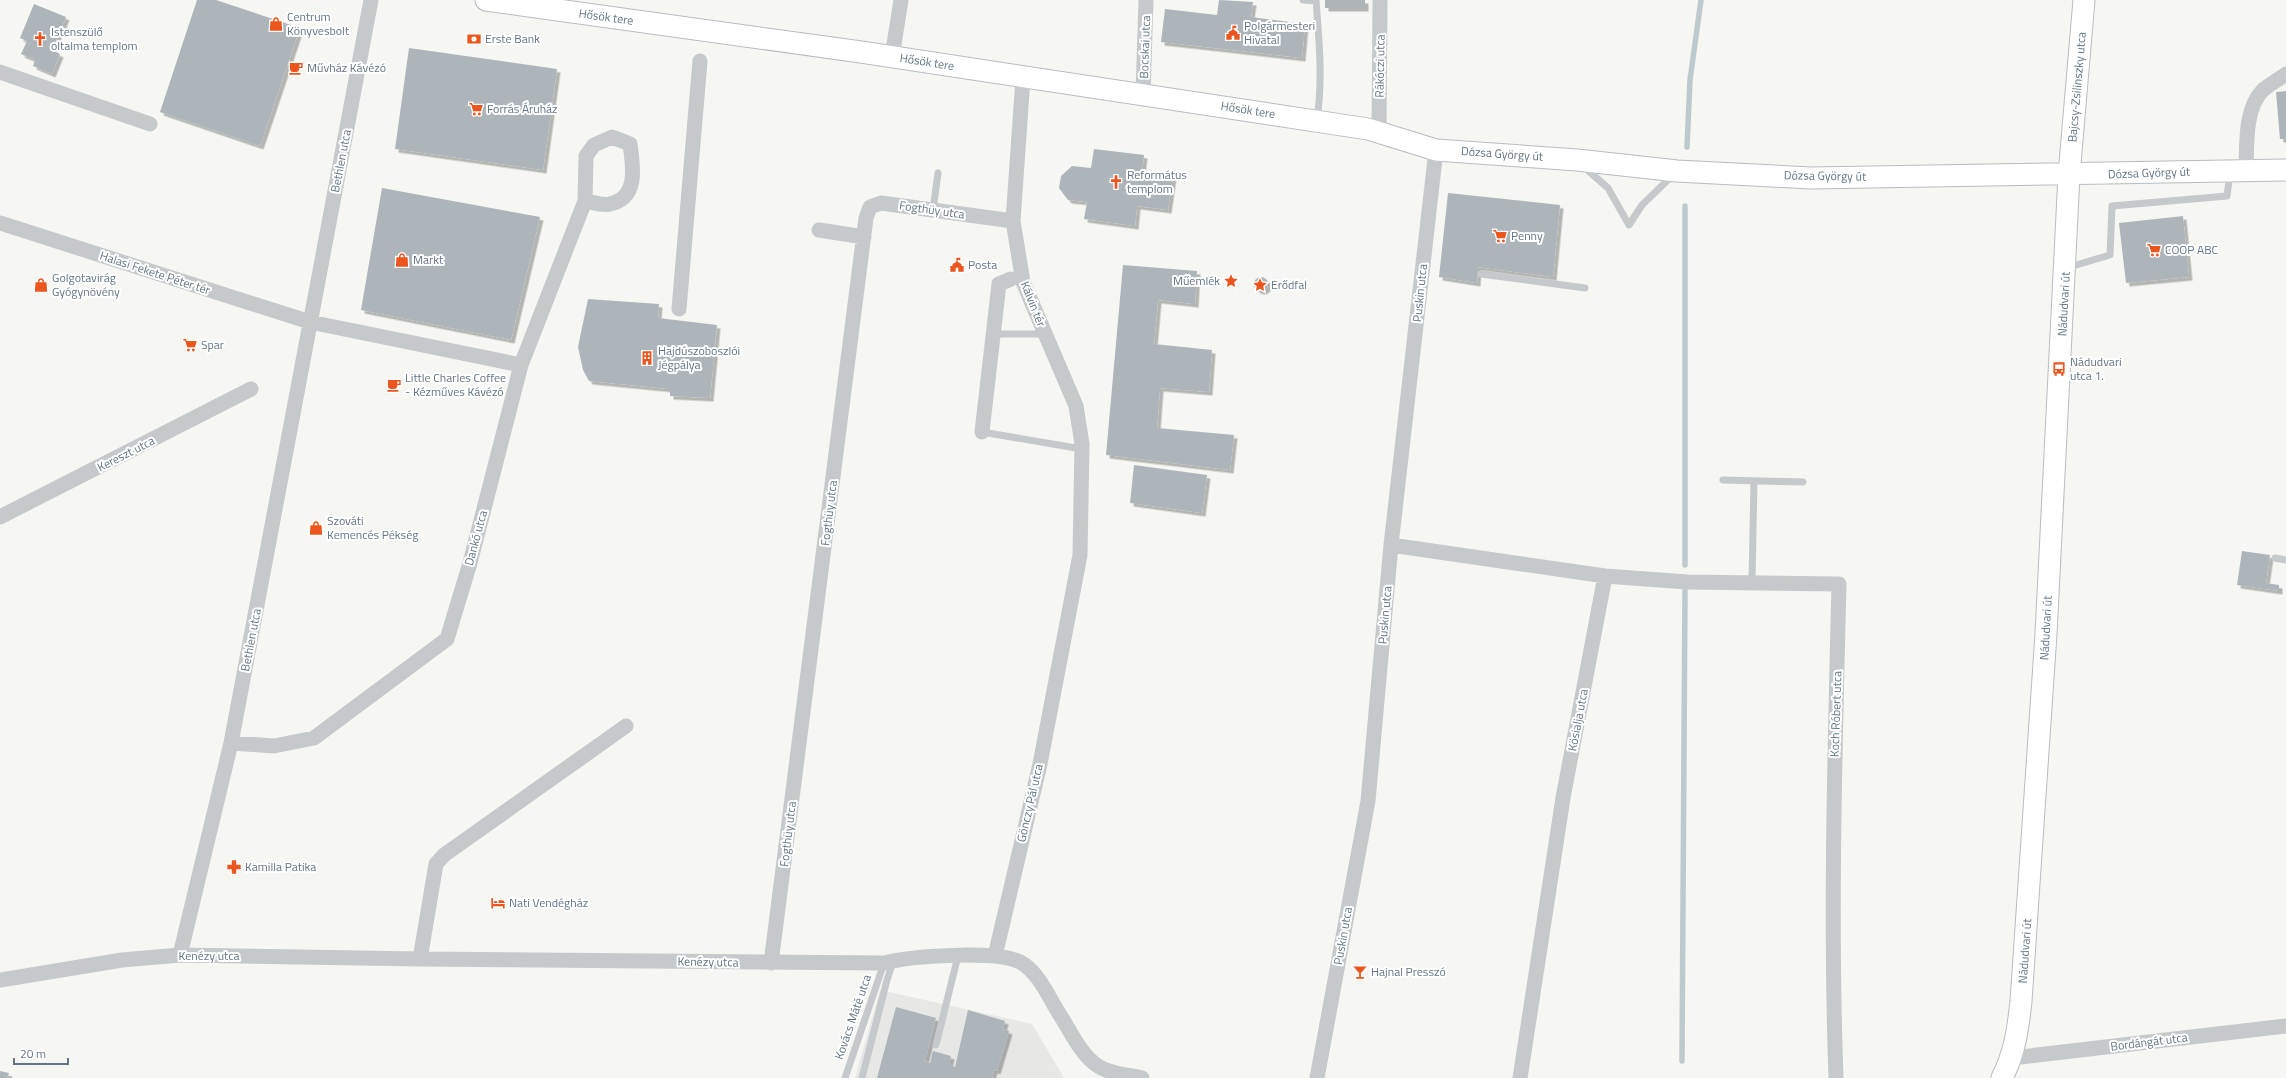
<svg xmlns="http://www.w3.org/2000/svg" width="2286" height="1078" font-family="'Titillium Web',sans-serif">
	<defs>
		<filter id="shadow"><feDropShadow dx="3.5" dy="3.5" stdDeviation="0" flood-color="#0004"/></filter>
	</defs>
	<rect width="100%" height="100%" fill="#f6f6f2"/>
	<path fill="#e7e8e6" d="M 880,990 L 1032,1024 L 1064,1078 L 855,1078 Z"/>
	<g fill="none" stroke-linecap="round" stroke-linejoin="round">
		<path stroke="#bec9ce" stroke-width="5.5" d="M 1687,147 L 1690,80 L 1701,0
			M 1685,206 L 1685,565
			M 1682,1061 L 1685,591"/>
	</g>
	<path fill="#adb5bb" filter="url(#shadow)" d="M 197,0 L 216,0 L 300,28 L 260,146 L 160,112 Z
		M 1219,0 L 1253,2 L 1251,17 L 1305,24 L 1302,58 L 1161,42 L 1165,9 L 1217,15 Z
		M 1325,0 L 1365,0 L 1365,8 L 1325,8 Z
		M 34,4 L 66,17 L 52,50 L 60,54 L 52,74 L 33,66 L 35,60 L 21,54 L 27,41 L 20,38 Z
		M 409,48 L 557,69 L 543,170 L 395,149 Z
		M 2286,91 L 2286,139 L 2280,139 L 2276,92 Z
		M 1094,149 L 1144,155 L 1142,172 L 1173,176 L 1168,210 L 1137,206 L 1135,226 L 1084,219 L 1087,202 L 1068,200 L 1059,188 L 1061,176 L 1072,166 L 1091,168 Z
		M 382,188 L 540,217 L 511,340 L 361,310 Z
		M 1448,193 L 1560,205 L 1553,277 L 1478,267 L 1477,283 L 1439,277 Z
		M 2183,216 L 2189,277 L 2126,283 L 2119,223 Z
		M 1123,265 L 1197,271 L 1195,304 L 1158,300 L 1154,344 L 1212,350 L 1209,392 L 1160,388 L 1157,428 L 1234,435 L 1230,470 L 1106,455 Z
		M1254 284a7 7 0 1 1 14 0a7 7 0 1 1-14 0Z
		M 588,299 L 659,304 L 658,318 L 717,325 L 710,398 L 670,396 L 670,389 L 589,381 L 583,370 L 578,347 Z
		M 1134,465 L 1207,475 L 1202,513 L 1130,503 Z
		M 2242,551 L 2270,555 L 2266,583 L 2279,585 L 2279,591 L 2237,585 Z
		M 896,1007 L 936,1018 L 925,1061 L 930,1063 L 933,1051 L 951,1056 L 949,1065 L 955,1067 L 968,1010 L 1005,1021 L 1003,1029 L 1009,1031 L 997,1071 L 994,1070 L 992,1078 L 877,1078 Z
		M 0,1071 L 9,1073 L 7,1078 L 0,1078 Z"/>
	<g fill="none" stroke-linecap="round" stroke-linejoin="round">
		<defs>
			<path id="secondary" d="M 486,0 L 861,52 L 1368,129 L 1436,150 L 1577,160 L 1677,171 L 1811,178 L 2286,170
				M 2002,1078 C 2015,1052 2018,1029 2021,1001 L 2046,634 L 2069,175 L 2084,0"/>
		</defs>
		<use href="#secondary" stroke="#b7bcc1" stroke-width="23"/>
		<path stroke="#c5c9cc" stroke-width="7" d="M 1303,0 L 1316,1
			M 1316,0 C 1319,40 1323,79 1317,119
			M 1584,167 L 1608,188 L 1629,225 L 1642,205 L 1673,175
			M 933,210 L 938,173
			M 2066,268 L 2110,255 L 2112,206 L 2227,196 L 2230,173
			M 1481,274 L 1585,288
			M 993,334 L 1045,334
			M 982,432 L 1082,449
			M 1723,480 L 1803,482
			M 2275,558 L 2286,560
			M 1752,581 L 1754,481
			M 936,1045 L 958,956
			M 845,1078 L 884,963
			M 862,1078 L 887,980 L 893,962"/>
		<path stroke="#c5c9cc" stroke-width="15" d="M 892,57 L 901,0
			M 0,72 L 150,124
			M 1143,95 L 1146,0
			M 1379,132 L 1380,0
			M 2246,171 C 2247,146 2244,109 2263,90 C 2270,84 2279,79 2286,74
			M 0,223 L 310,322 L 521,365
			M 819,230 L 864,237
			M 679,309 L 700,61
			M 982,432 L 999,284 L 1011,279
			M 0,517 L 251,389
			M 1391,545 L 1605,576 L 1687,582 L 1839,584 C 1835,749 1830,913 1836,1078
			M 231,743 L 274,746 L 314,738 L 447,639 L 470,563 L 521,365 L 585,201 C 592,202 603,206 610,204 C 639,198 633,166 630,144 L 612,137 L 594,145 L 586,156 L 585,201
			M 180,955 L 231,743 L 371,0
			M 995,956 L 1040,764 L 1080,555 L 1082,444 L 1076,406 L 1023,282 L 1013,221 L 1023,78
			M 420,959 L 436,864 L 444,855 L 626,726
			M 771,963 L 866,218 L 870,207 L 881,203 L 1013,221
			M 0,980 L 122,960 L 180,955 L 420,959 L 884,963 C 911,956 995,950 1020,962 C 1039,972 1049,998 1060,1015 C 1071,1032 1081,1055 1098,1066 C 1112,1075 1127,1074 1142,1078
			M 2012,1058 L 2286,1026
			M 1317,1078 L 1368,801 L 1391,545 L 1436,150
			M 1520,1078 L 1563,798 L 1605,576"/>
		<use href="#secondary" stroke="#fff" stroke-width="21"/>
	</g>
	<defs>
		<symbol id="shop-bare" viewBox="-9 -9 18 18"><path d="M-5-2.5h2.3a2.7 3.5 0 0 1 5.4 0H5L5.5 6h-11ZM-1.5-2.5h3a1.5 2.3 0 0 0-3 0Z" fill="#ec551d" stroke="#fff" stroke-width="2.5" paint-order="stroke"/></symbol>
		<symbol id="civic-bare" viewBox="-9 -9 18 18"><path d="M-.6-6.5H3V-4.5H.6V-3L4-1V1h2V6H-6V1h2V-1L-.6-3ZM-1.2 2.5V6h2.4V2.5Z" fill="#ec551d" stroke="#fff" stroke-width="2.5" paint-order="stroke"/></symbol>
		<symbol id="church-bare" viewBox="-9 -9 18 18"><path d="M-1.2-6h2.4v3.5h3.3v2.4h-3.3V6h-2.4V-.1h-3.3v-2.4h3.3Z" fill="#ec551d" stroke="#fff" stroke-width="2.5" paint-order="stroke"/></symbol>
		<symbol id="bank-bare" viewBox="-9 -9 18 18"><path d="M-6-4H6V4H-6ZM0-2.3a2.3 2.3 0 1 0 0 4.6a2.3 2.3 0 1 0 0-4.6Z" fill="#ec551d" stroke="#fff" stroke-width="2.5" paint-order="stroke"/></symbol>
		<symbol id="cafe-bare" viewBox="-9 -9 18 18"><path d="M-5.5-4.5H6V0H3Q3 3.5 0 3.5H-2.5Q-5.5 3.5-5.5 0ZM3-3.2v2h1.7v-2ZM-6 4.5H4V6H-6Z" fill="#ec551d" stroke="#fff" stroke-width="2.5" paint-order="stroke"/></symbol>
		<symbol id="supermarket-bare" viewBox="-9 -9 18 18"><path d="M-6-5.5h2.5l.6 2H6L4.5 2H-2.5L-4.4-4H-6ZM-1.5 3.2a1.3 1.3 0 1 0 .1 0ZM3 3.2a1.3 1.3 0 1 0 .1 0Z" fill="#ec551d" stroke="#fff" stroke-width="2.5" paint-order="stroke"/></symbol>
		<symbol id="sight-bare" viewBox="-9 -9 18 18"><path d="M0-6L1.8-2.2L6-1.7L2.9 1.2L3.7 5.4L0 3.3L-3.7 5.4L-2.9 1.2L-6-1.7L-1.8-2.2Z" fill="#ec551d" stroke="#fff" stroke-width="2.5" paint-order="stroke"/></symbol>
		<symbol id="building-bare" viewBox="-9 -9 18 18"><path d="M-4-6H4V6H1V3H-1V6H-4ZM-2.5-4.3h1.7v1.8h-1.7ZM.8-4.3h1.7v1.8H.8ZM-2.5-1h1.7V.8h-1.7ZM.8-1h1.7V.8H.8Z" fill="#ec551d" stroke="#fff" stroke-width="2.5" paint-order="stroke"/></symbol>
		<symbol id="bus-bare" viewBox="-9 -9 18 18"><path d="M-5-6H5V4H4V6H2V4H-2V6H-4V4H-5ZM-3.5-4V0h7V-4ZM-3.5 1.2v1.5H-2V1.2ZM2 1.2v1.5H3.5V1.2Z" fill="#ec551d" stroke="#fff" stroke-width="2.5" paint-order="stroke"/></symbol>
		<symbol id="pharmacy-bare" viewBox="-9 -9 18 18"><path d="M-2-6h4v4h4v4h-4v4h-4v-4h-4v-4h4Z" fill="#ec551d" stroke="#fff" stroke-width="2.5" paint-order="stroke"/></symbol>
		<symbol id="hotel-bare" viewBox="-9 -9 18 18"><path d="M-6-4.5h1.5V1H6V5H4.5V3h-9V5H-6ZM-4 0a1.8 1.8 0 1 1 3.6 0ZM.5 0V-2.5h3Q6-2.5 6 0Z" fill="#ec551d" stroke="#fff" stroke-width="2.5" paint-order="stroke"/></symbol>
		<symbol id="bar-bare" viewBox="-9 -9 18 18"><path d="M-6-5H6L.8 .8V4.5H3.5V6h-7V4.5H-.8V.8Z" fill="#ec551d" stroke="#fff" stroke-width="2.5" paint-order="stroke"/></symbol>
	</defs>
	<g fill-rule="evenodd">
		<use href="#shop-bare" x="266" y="14" width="20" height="20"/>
		<use href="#civic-bare" x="1223" y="23" width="20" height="20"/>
		<use href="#church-bare" x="30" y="29" width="20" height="20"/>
		<use href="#bank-bare" x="464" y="29" width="20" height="20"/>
		<use href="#cafe-bare" x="286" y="58" width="20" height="20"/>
		<use href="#supermarket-bare" x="466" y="99" width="20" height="20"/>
		<use href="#church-bare" x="1106" y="172" width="20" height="20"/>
		<use href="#supermarket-bare" x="1490" y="226" width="20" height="20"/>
		<use href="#supermarket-bare" x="2144" y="240" width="20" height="20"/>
		<use href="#shop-bare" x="392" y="250" width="20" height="20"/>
		<use href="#civic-bare" x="947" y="255" width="20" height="20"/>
		<use href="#sight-bare" x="1221" y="271" width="20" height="20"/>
		<use href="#shop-bare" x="31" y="275" width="20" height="20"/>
		<use href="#sight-bare" x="1250" y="275" width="20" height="20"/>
		<use href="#supermarket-bare" x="180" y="335" width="20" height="20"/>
		<use href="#building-bare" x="637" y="348" width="20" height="20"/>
		<use href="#bus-bare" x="2049" y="359" width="20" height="20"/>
		<use href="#cafe-bare" x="384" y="375" width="20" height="20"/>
		<use href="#shop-bare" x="306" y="518" width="20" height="20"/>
		<use href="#pharmacy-bare" x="224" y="857" width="20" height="20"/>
		<use href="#hotel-bare" x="488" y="893" width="20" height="20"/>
		<use href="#bar-bare" x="1350" y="962" width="20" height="20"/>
	</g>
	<g text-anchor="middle" stroke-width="4" stroke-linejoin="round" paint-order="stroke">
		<g font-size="12" fill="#637585" stroke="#fff" text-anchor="start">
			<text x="287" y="21">Centrum<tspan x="287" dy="14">Könyvesbolt</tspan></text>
			<text x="1244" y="30">Polgármesteri<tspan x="1244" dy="14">Hivatal</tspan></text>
			<text x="51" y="36">Istenszülő<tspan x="51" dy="14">oltalma templom</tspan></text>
			<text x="485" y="43">Erste Bank</text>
			<text x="307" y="72">Művház Kávézó</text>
			<text x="487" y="113">Forrás Áruház</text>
			<text x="1127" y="179">Református<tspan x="1127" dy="14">templom</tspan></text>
			<text x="1511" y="240">Penny</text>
			<text x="2165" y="254">COOP ABC</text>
			<text x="413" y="264">Markt</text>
			<text x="968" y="269">Posta</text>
			<text x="52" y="282">Golgotavirág<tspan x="52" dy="14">Gyógynövény</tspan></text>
			<text x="1220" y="285" text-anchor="end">Műemlék</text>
			<text x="1271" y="289">Erődfal</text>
			<text x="201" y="349">Spar</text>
			<text x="658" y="355">Hajdúszoboszlói<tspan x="658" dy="14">Jégpálya</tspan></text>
			<text x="2070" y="366">Nádudvari<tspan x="2070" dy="14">utca 1.</tspan></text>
			<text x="405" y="382">Little Charles Coffee<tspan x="405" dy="14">- Kézműves Kávézó</tspan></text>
			<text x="327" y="525">Szováti<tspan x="327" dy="14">Kemencés Pékség</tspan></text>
			<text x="245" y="871">Kamilla Patika</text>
			<text x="509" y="907">Nati Vendégház</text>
			<text x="1371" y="976">Hajnal Presszó</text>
		</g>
		<g font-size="12" fill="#637585" stroke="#fff">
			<text transform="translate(606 17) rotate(8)" y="4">Hősök tere</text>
			<text transform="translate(1145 47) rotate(-88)" y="4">Bocskai utca</text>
			<text transform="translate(927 62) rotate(9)" y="4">Hősök tere</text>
			<text transform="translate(1380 66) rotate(-89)" y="4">Rákóczi utca</text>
			<text transform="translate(2077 87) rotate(-85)" y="4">Bajcsy-Zsilinszky utca</text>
			<text transform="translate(1248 110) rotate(9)" y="4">Hősök tere</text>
			<text transform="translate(1502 154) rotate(4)" y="4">Dózsa György út</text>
			<text transform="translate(341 161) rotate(-79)" y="4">Bethlen utca</text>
			<text transform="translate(2149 173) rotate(-2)" y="4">Dózsa György út</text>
			<text transform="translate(1825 176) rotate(1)" y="4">Dózsa György út</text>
			<text transform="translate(932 210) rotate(8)" y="4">Fogthüy utca</text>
			<text transform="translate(155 273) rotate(18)" y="4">Halasi Fekete Péter tér</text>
			<text transform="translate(1420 293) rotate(-84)" y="4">Puskin utca</text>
			<text transform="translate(1033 304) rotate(68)" y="4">Kálvin tér</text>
			<text transform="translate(2064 304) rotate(-87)" y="4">Nádudvari út</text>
			<text transform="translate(126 454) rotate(-27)" y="4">Kereszt utca</text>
			<text transform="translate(829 513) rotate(-83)" y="4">Fogthüy utca</text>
			<text transform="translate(476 538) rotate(-75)" y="4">Dankó utca</text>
			<text transform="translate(1385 615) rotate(-85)" y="4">Puskin utca</text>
			<text transform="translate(2046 628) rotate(-87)" y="4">Nádudvari út</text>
			<text transform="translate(251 640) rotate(-79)" y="4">Bethlen utca</text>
			<text transform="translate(1836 714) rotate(-88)" y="4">Koch Róbert utca</text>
			<text transform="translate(1578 720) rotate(-79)" y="4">Kösialja utca</text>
			<text transform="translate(1030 803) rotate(-77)" y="4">Gönczy Pál utca</text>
			<text transform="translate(788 834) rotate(-83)" y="4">Fogthüy utca</text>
			<text transform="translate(1343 936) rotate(-80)" y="4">Puskin utca</text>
			<text transform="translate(2025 951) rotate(-86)" y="4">Nádudvari út</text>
			<text x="209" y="960">Kenézy utca</text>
			<text transform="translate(708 962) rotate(1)" y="4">Kenézy utca</text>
			<text transform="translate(853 1017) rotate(-71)" y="4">Kovács Máté utca</text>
			<text transform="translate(2149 1042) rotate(-7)" y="4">Bordángát utca</text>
		</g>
	</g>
	<path d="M14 1058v6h54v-6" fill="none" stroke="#637585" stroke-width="2"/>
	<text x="20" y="1058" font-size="12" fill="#637585" stroke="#ffffff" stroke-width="3" paint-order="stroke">20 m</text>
</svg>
